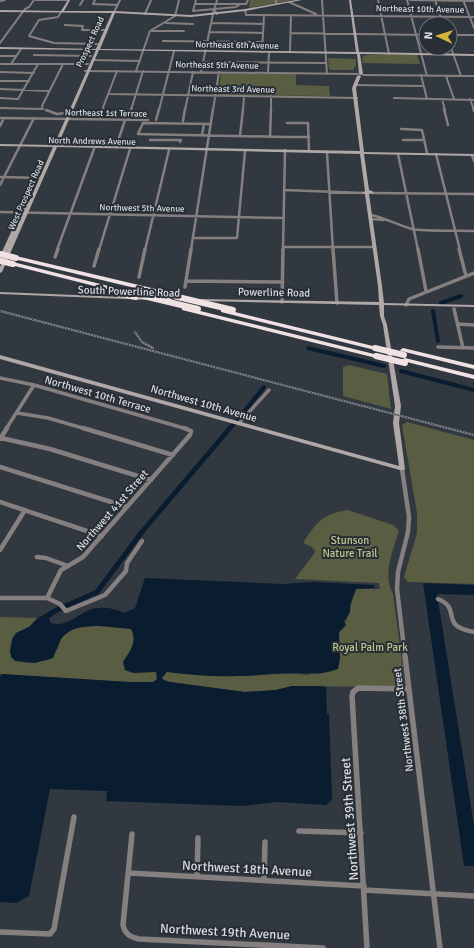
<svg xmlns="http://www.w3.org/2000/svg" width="474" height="948" font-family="Signika,sans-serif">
	<rect width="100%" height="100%" fill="#323840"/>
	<path fill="#595d42" d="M 250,0 L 294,0 L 249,8 Z
		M 368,55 L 417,55 L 420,64 L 362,63 L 363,56 Z
		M 328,58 L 356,59 L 356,67 L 354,67 L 354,70 L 331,70 L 329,69 Z
		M 221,74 L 296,74 L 296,85 L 329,86 L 330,96 L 218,95 Z
		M 349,365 L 387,374 L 391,409 L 343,396 L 343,367 Z
		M 407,422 L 474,440 L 474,584 L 408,582 L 404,577 L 417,533 L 417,513 L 402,425 Z
		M 348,510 L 393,525 L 399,531 C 393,550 382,575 393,594 L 405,684 L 400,687 L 292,686 L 276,690 L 245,692 L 170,682 L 129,682 L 0,674 L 0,617 L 37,618 L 29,627 L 16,633 L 25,663 L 49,660 L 58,648 L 61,638 L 73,628 L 97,626 L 131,629 C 138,642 130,651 123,662 C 161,670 196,676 235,676 C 260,676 283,672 308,675 L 338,644 L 339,632 L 343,629 C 344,621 349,617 350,611 C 351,603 353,596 356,589 L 380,589 L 379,583 L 295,579 L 314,554 L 315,551 L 312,547 L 303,543 C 316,523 322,514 348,510 Z"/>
	<path fill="#0a1c30" d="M 145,578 L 283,584 L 312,582 L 374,585 L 375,588 L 356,589 L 350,605 L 350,612 L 344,621 L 346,625 L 339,632 L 340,659 L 338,669 C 319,676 308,673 290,673 C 272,673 255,676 238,676 C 215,677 190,675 167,672 L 162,678 L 164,680 L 170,682 L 245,692 L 276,690 L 292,686 L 321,686 L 326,687 L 327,714 L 329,714 L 332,800 L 326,805 L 278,802 L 241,806 L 106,801 L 107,791 L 50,789 L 29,896 L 16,903 L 0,902 L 0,677 L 2,674 L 129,682 L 153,682 L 157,679 L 156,672 L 133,673 L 125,670 L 123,662 C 130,651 138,641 131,629 C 111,627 75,620 62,638 C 58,643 56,652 53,658 L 35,663 L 15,661 L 11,657 L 10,651 L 12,639 L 16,633 L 29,627 L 38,618 L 57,607 L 60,611 L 49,618 L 51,623 C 65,628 77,615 89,610 C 99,606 115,608 124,613 L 135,608 Z
		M 423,583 L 474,585 L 474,595 L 437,594 L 474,825 L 474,866 L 464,866 Z"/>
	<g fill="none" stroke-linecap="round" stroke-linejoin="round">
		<path stroke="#0a1c30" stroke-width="4" d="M 441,303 L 461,296
			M 433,311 L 438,341
			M 308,348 L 384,366
			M 401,371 L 474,390
			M 238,419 L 264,387
			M 229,429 L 233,425"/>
		<path stroke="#0a1c30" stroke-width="5" d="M 59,609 L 97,592 L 141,533 L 230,428"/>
		<path stroke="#857f7f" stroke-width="2" d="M 36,0 L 68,0
			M 95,0 L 93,4 L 118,5
			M 196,0 L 193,11 L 236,7 L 239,5
			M 276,0 L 276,4
			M 322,0 L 327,74
			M 378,0 L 389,54
			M 407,0 L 427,76
			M 410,0 L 474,1
			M 435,0 L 443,24
			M 463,0 L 474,28
			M 0,1 L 5,0
			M 289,2 L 316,14
			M 195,4 L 216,4 L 217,0
			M 80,5 L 83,0
			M 214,9 L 216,4 L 246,4 L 248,0
			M 245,10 L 246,15 L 474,17
			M 62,11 L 58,17 L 39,20 L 29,36 L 54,43 L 97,44
			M 114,12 L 120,0
			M 145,14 L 151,0
			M 166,23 L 193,24
			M 211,23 L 264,24
			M 65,25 L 83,26 L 82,30 L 107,30
			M 152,31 L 184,31
			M 209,32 L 263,33
			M 291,33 L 426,35
			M 450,35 L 474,35
			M 163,41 L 263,42
			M 0,43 L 25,9 L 29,7 L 34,0
			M 450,45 L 461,76
			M 262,52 L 264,15
			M 290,52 L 291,15
			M 34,55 L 91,56
			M 0,56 L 16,56
			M 93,60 L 140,61
			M 203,62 L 326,63
			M 0,64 L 88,64
			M 11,64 L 21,49
			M 85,71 L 358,74
			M 136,71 L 150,31 L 175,16 L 179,0
			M 0,72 L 34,73
			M 201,72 L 214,9 L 217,14
			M 268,73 L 269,52
			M 363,75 L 474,76
			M 421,75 L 427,99
			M 446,76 L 454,99
			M 0,81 L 29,81
			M 354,85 L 423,86
			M 0,89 L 49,91
			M 109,94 L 357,98
			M 0,98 L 18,99 L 38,64
			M 394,98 L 474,100
			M 442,99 L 445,110
			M 470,99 L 474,110
			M 0,108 L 43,109
			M 43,109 L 42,106 L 63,64
			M 102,110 L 117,71
			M 131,110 L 143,71
			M 159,110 L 174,51
			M 185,110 L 193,72
			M 213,110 L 219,72
			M 243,110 L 244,96
			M 271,110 L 271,96"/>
		<path stroke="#857f7f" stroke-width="2.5" d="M 444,109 L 448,125
			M 473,109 L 474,111
			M 46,110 L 57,114 L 66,113
			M 0,118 L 148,120
			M 99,119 L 103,109
			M 128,120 L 131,109
			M 156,120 L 159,109
			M 183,121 L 185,109
			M 287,123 L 308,123 L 309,151
			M 211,124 L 143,123 L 138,134 L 285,137
			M 0,126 L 4,118
			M 401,129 L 422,130 L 427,153
			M 202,135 L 204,124
			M 240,136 L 243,109
			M 270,137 L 271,109
			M 285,137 L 309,137
			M 150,140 L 181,140 L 180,142
			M 403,140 L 424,140
			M 116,147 L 125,120
			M 327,153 L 333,250
			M 398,154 L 418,250
			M 436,154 L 460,250
			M 472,155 L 474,161
			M 0,177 L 42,178
			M 0,185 L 34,118
			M 284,190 L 364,193
			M 372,193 L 474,194
			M 0,212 L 283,218
			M 371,215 C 385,218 398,225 412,229 C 430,232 455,230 474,231
			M 371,219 L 384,220
			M 193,238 L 237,238 L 245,151
			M 283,247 L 375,247
			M 57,250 L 94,149
			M 99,250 L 130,149
			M 145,250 L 169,150
			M 191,250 L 213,109
			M 283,250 L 285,150"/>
		<path stroke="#857f7f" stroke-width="3.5" d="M 333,249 L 337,303
			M 418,249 L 426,291
			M 459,249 L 466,276
			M 55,257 L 58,249
			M 94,266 L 99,249
			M 139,277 L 145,249
			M 186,281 L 283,282
			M 185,287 L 191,249
			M 282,302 L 283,249
			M 406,305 L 409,299 L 474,273
			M 454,309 L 463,348
			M 458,324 L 474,325
			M 438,347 L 474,348
			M 0,378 L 34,385 L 187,429
			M 17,413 L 48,418 L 86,429
			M 239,423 L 269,390
			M 6,429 L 34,385"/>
		<path stroke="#857f7f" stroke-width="4.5" d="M 83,428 L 173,455
			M 1,438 L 50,449 L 151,480
			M 0,439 L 7,428
			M 0,467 L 127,507
			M 402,469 L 409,517 L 408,532 L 398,572 L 397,589 L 405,657
			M 0,502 L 102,536
			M 0,550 L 25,510
			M 37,557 L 46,558 L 68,566
			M 0,598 L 47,598 L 60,604 L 66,611 L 105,595 L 126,571 L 127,563 L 142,541
			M 47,598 L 61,570 L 83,557 L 190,435 L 191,431 L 184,428
			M 438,599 C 463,609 438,626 474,632"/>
		<path stroke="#857f7f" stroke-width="5.5" d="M 405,656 L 440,948
			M 299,831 L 361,833
			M 132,834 L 123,925 C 125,934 130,937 139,939 L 323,948
			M 129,873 L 364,886
			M 197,876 L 198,838
			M 264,880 L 265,842
			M 364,890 L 474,896
			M 0,932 L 50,934 L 54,929 L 74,817
			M 367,948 L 352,696 L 353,692 L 358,688 L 409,689"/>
		<path fill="#b0a7a7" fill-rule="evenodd" d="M 68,0 L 70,0 L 64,11 L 114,11 L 191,15 L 245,9 L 296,0 L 302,0 L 245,11 L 191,17 L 115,13 L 100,49 L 356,52 L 349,0 L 351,0 L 359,52 L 474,54 L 474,56 L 360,54 L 363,74 L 361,75 L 359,74 L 357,54 L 99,50 L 58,145 L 360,151 L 352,88 L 357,76 L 359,75 L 361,76 L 356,88 L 364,152 L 474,154 L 474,156 L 364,154 L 369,190 L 372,191 L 374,193 L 369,194 L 382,286 L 384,303 L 474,305 L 474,307 L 384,305 L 384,316 L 387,325 L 401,406 L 399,423 L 405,469 L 404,470 L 400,470 L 0,359 L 0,355 L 399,466 L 393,423 L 395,406 L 383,325 L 380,316 L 379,305 L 199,301 L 197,300 L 199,299 L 379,302 L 378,286 L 365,194 L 362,193 L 365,191 L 360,154 L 57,147 L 2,272 L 0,273 L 0,267 L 11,242 L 3,260 L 0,260 L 0,256 L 25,202 L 27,201 L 29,202 L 53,147 L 0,146 L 0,144 L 54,145 L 96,50 L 0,49 L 0,47 L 96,49 L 112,13 L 0,12 L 0,10 L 61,11 Z
			M 0,292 L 150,298 L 152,299 L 150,300 L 0,294 Z"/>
		<path fill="#f0e2e2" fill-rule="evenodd" d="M 16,256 L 160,290 L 163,292 L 160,294 L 14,259 L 14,257 Z
			M 13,262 L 132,292 L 133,293 L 130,295 L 11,265 L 11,263 Z
			M 184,307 L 378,355 L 379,356 L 376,358 L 182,310 L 182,308 Z
			M 223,309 L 377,347 L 378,348 L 375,350 L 221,312 L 221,310 Z
			M 403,348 L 474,365 L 474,369 L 401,351 L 400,350 Z
			M 405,358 L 474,375 L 474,379 L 403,361 L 402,360 L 403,359 Z"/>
		<defs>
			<path id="rail" d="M 0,311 L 474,435
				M 135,332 L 142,342 L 153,348"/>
		</defs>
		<use href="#rail" stroke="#888d94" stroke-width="2"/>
		<use href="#rail" stroke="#282e35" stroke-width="1" stroke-dasharray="1.5" stroke-linecap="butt"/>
		<path stroke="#f0e2e2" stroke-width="6" d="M 0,254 L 16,258
			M 0,261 L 13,264
			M 117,293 L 136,297
			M 131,293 L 198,309
			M 151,293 L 169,298
			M 165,294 L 233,310
			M 375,348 L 404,355
			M 376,356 L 405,363"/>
	</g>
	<g text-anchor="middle" stroke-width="4" stroke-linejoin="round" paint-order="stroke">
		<g font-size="9" fill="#d8dce1" stroke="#282e35">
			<text transform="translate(420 9) rotate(1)" y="3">Northeast 10th Avenue</text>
			<text transform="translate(90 42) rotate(-65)" y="3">Prospect Road</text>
			<text transform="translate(237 45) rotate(1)" y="3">Northeast 6th Avenue</text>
			<text transform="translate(217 65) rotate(1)" y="3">Northeast 5th Avenue</text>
			<text transform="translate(233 89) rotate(1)" y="3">Northeast 3rd Avenue</text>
			<text transform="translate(106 113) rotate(1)" y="3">Northeast 1st Terrace</text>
			<text transform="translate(92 141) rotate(1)" y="3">North Andrews Avenue</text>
			<text transform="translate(26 195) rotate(-66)" y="3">West Prospect Road</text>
			<text transform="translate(142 208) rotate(1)" y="3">Northwest 5th Avenue</text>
		</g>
		<g font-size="11" fill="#d8dce1" stroke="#282e35">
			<text transform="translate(129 291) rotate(2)" y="4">South Powerline Road</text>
			<text transform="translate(274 292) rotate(1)" y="4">Powerline Road</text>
			<text transform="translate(98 394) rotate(16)" y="4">Northwest 10th Terrace</text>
			<text transform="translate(204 403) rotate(16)" y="4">Northwest 10th Avenue</text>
			<text transform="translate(112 510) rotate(-49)" y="4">Northwest 41st Street</text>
			<text transform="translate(403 720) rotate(-97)" y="4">Northwest 38th Street</text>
		</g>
		<g font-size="11" fill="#bfc88f" stroke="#282e35">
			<text x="350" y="544">Stunson<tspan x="350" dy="13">Nature Trail</tspan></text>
			<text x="370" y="651">Royal Palm Park</text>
		</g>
		<g font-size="13" fill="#d8dce1" stroke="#282e35">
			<text transform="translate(349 819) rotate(-94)" y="5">Northwest 39th Street</text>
			<text transform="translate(247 868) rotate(3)" y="5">Northwest 18th Avenue</text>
			<text transform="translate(225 931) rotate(3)" y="5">Northwest 19th Avenue</text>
		</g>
	</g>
	<g transform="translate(438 36) rotate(274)"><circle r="19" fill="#282e35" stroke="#6e747a"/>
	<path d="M0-3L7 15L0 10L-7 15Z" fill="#d3b635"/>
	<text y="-6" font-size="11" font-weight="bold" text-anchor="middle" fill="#d8dce1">N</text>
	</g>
</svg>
